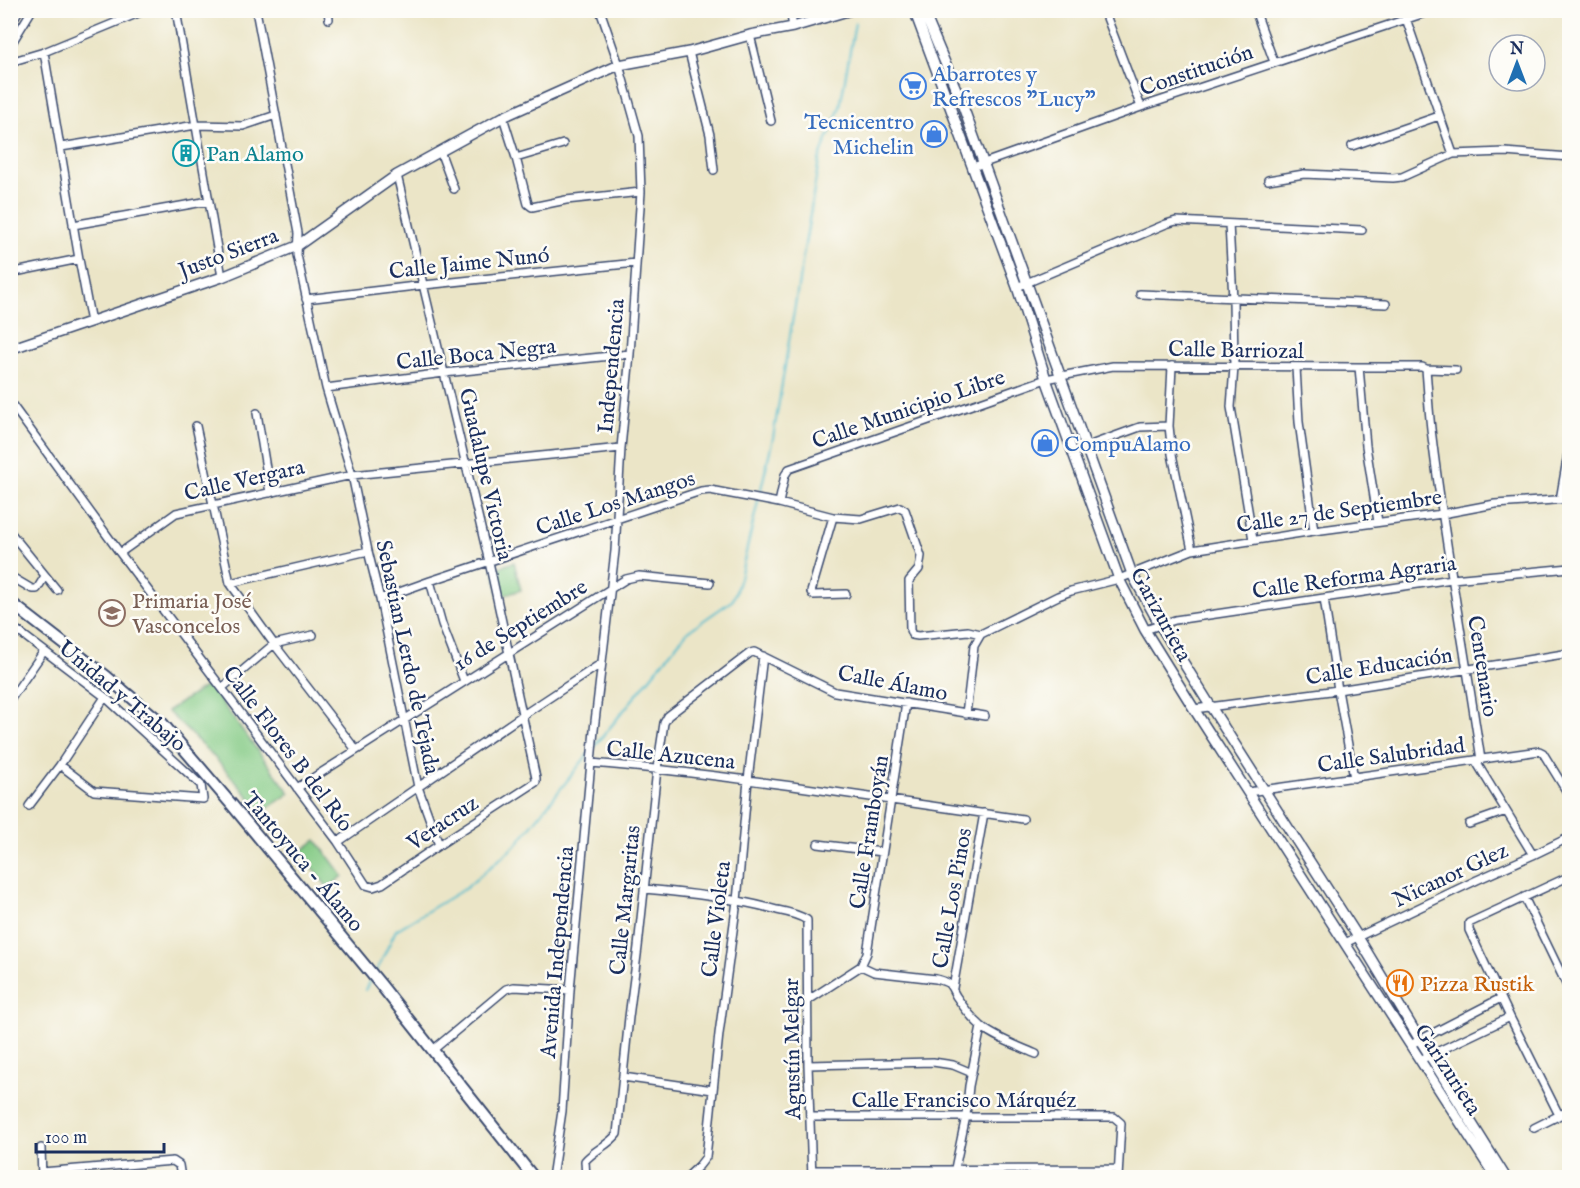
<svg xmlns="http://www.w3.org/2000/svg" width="1580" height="1188" font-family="'IM FELL English',serif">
	<rect width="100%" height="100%" fill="#fdfcf7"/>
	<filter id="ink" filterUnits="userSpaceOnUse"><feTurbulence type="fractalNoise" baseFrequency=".0167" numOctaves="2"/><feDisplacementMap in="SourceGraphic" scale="12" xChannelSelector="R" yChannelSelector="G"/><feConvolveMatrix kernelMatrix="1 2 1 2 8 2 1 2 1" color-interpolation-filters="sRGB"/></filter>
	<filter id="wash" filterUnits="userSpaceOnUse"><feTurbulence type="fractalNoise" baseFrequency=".008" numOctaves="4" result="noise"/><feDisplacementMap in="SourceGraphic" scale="24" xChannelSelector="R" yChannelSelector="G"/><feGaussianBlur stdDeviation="1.35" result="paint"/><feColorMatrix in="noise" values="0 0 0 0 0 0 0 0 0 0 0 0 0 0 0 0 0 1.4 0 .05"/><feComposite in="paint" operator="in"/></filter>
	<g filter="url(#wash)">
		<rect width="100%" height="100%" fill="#ebe5c7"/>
		<path fill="#85cb86" stroke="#507d72" stroke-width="1.5" d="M 514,562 L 521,590 L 499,597 L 494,569 Z
			M 208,685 L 290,793 L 262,812 L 216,759 L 167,711 Z
			M 316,840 L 343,876 L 328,888 L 300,852 Z"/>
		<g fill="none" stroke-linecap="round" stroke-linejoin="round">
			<path stroke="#51bbcd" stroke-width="2" d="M 595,746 L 687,632 L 733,600 L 740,578 L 773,438 L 819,160 L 840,107 L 855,23
				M 376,972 L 396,930 L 466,888 L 517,844 L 589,753
				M 365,990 L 371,979"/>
		</g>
	</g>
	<g filter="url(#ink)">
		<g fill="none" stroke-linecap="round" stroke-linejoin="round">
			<defs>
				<path id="street" d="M 176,10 L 222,277
					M 256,10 L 298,233 L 297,255 L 326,388 L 352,475 L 368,551 L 380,599 L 418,787 L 439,845
					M 328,10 L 329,19
					M 790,10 L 793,27
					M 1104,10 L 1141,107
					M 1255,10 L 1274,62
					M 1403,10 L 1453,154
					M 10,25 L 19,10
					M 750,35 L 771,121
					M 10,46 L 32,10
					M 44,52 L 79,259 L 91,322
					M 689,52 L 710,135 L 714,170
					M 10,62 L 44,52 L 146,10
					M 503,117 L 516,158 L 528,204 L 532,207 L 566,200 L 641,192
					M 1352,146 L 1439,116
					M 61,147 L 196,125 L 243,126 L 276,115
					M 440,151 L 454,189
					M 516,158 L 563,144
					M 973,167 L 1141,107 L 1434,10
					M 1268,180 L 1304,174 L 1393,178 L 1402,177 L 1453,154 L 1505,152 L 1570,157
					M 1229,224 L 1233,299 L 1234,367 L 1231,407 L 1253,540
					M 73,225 L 209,201
					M 10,273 L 79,259
					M 1017,287 L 1166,224 L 1176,221 L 1362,230
					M 1140,294 L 1386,304
					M 306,299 L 424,285 L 636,263
					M 1172,366 L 1169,426 L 1172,454 L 1192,550
					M 1296,367 L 1299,422 L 1314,531
					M 1359,367 L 1366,446 L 1378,522
					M 1426,369 C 1428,392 1429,415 1432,437 C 1445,545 1465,652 1481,760
					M 326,388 L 444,373 L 630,354
					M 10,402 L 120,553 L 338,842 L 366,885 L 373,887 L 382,884 L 439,845 L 536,782 L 536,778 L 489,562 L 397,175
					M 257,413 L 270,493
					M 196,426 L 230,583 L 274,644 L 356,750
					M 1085,447 L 1140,427 L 1169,426
					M 1560,500 L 1570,442
					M 779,503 L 785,475 L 789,469 L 1046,379 L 1113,366 L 1359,367 L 1422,367 L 1426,369 L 1456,370
					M 833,517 L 811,592 L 813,595 L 846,594
					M 10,532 L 57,590
					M 120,553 L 176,513 L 352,475 L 621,448
					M 10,576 L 32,589 L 37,589 L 45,576
					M 430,581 L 442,624 L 464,681
					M 230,583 L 368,551
					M 1324,598 L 1338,690 L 1354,778
					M 380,599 L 430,581 L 701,491 L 710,490 L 779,503 L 833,517 L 861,519 L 900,507 L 905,510 L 921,556 L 919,569 L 909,581 L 910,630 L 912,635 L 918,636 L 968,631 L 981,634
					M 10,625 L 105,697 L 201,785 L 203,799 L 94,791 L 60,765
					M 1145,630 L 1175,620 L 1452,579 L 1570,568
					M 222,688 L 274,644 L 313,635
					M 10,700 L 44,651
					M 1194,709 L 1338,690 L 1570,653
					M 966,714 L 974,646 L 981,634 L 1058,596 L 1071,591 L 1119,579 L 1192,550 L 1314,531 L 1442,514 L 1495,504 L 1570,499
					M 1475,760 L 1533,855
					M 591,763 C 736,775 879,799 1023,819
					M 297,788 L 626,579 L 639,576 L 710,583
					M 1248,792 L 1539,751 L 1543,753 L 1570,797
					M 29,806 L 60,765 L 105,697
					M 1469,824 L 1506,811
					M 338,842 L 523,715 L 602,663
					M 818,844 L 882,852
					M 644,889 C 688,893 734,898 777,910 C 787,912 798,914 807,920 L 808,1065 L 812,1178
					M 1524,897 L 1570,992
					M 1345,943 L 1477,880 L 1533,855 L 1570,837
					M 861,966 L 867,953 L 906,703
					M 861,966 L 874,972 L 936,979 C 952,983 949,984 956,996 C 962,1005 973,1019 981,1026 C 993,1037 1020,1047 1036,1054
					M 953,988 L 984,813
					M 807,1001 L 861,966
					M 1410,1045 L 1501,998
					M 433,1050 L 506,989 L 514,987 L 570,990
					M 1420,1060 L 1510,1017
					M 808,1065 L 933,1062 L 953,1065 L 972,1073
					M 623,1077 L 713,1090
					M 1559,1115 L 1510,1017 L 1469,930 L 1469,923 L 1570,876
					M 810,1117 L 1114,1117 L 1121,1123 L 1118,1178
					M 1534,1128 L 1570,1110
					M 41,1148 L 42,1178
					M 812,1170 L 1118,1169
					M 42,1172 L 173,1161 L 179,1165 L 181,1178
					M 552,1178 L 562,1111 L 570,990 L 594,730 L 615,551 L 621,448 L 630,354 L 641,192 L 639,136 L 619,65 L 600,10
					M 586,1178 L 585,1161 C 594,1150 609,1145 617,1134 L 629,1017 L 638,947 L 657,769 L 664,723 L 668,716 L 750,653 L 754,652 L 835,692 L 985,716
					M 686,1178 L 699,1166 L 706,1157 L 719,1034 L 737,901 L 748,780 L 763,656
					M 953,1178 L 966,1116 L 969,1086 L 981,1027"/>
				<path id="secondary" d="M 914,10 L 1017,287 L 1046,379 L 1119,579 L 1145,630 L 1194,709 L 1496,1178
					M 923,10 L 961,101 L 1132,574 L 1160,625 L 1211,707 L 1358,937 L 1420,1040 L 1506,1178
					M 10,349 L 222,277 L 297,246 L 397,175 L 503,117 L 619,65 L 689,52 L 750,35 L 793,27 L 851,10"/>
				<path id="primary" d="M 10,602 L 107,677 L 162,723 L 232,805 L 381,985 L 534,1178"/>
			</defs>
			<use href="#street" stroke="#3a4a6e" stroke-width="10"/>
			<use href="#secondary" stroke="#3a4a6e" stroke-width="12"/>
			<use href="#primary" stroke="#3a4a6e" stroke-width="14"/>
			<use href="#street" stroke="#fff" stroke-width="7"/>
			<use href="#secondary" stroke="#fff" stroke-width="9"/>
			<use href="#primary" stroke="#fff" stroke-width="10"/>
		</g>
	</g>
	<defs>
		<symbol id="supermarket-ring" viewBox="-11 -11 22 22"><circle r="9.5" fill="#fdfcf7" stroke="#3f7fe0" stroke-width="1.5"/><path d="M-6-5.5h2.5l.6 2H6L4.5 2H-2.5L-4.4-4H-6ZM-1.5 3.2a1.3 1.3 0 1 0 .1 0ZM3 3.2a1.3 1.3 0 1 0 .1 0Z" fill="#3f7fe0"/></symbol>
		<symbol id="shop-ring" viewBox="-11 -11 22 22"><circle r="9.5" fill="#fdfcf7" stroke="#3f7fe0" stroke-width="1.5"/><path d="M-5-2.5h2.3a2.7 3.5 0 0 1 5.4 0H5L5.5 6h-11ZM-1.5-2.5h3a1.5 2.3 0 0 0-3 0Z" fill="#3f7fe0"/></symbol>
		<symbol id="building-ring" viewBox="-11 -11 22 22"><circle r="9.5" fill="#fdfcf7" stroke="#0f9aa8" stroke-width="1.5"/><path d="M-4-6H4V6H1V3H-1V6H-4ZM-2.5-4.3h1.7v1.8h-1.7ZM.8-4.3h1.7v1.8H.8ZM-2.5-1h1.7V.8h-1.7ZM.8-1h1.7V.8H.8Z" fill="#0f9aa8"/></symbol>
		<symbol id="school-ring" viewBox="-11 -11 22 22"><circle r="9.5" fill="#fdfcf7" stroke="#8d6e63" stroke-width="1.5"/><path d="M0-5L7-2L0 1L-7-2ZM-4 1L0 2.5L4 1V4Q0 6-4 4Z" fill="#8d6e63"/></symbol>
		<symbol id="restaurant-ring" viewBox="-11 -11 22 22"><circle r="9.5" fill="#fdfcf7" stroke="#e8710a" stroke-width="1.5"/><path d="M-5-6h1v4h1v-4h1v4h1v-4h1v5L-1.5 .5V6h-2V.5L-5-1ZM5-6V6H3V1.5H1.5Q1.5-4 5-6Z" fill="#e8710a"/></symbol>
	</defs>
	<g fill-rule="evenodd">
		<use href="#supermarket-ring" x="898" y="71" width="30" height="30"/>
		<use href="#shop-ring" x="919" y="119" width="30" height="30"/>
		<use href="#building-ring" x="171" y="138" width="30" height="30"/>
		<use href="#shop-ring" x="1030" y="428" width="30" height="30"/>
		<use href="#school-ring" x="97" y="598" width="30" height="30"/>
		<use href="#restaurant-ring" x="1385" y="968" width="30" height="30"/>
	</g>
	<g text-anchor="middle" stroke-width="5" stroke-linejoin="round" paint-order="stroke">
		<g font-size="22" fill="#1b2f5e" stroke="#fdfcf7">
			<text transform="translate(1196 69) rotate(-19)" y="8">Constitución</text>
			<text transform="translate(228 252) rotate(-21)" y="8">Justo Sierra</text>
			<text transform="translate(469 262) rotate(-6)" y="8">Calle Jaime Nunó</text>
			<text transform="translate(1236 349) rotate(1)" y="8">Calle Barriozal</text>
			<text transform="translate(476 353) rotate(-6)" y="8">Calle Boca Negra</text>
			<text transform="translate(610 366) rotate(-85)" y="8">Independencia</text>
			<text transform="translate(908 408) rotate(-19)" y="8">Calle Municipio Libre</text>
			<text transform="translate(487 474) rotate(77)" y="8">Guadalupe Victoria</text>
			<text transform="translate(244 479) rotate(-13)" y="8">Calle Vergara</text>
			<text transform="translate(615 502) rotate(-18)" y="8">Calle Los Mangos</text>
			<text transform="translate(1339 510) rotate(-8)" y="8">Calle 27 de Septiembre</text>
			<text transform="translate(1354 576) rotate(-8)" y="8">Calle Reforma Agraria</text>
			<text transform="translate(1162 614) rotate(61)" y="8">Garizurieta</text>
			<text transform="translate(520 624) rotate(-32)" y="8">16 de Septiembre</text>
			<text transform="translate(409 657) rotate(78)" y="8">Sebastian Lerdo de Tejada</text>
			<text transform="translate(1379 665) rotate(-9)" y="8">Calle Educación</text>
			<text transform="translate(1484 666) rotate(81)" y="8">Centenario</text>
			<text transform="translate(893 682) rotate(11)" y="8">Calle Álamo</text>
			<text transform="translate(123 695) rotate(40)" y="8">Unidad y Trabajo</text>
			<text transform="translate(289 748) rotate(53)" y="8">Calle Flores B del Río</text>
			<text transform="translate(671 754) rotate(6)" y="8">Calle Azucena</text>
			<text transform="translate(1391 754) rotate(-8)" y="8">Calle Salubridad</text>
			<text transform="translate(442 822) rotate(-34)" y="8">Veracruz</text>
			<text transform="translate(868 832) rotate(-81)" y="8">Calle Framboyán</text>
			<text transform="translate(304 861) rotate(50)" y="8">Tantoyuca - Álamo</text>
			<text transform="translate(1450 874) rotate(-25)" y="8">Nicanor Glez</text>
			<text transform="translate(951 898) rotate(-80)" y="8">Calle Los Pinos</text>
			<text transform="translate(624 900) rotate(-84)" y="8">Calle Margaritas</text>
			<text transform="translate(715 919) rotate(-83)" y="8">Calle Violeta</text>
			<text transform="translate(556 952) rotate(-85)" y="8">Avenida Independencia</text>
			<text transform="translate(791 1049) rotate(-91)" y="8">Agustín Melgar</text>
			<text transform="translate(1449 1069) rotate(57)" y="8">Garizurieta</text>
			<text x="964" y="1107">Calle Francisco Márquéz</text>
		</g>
		<g font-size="22" fill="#366cbe" stroke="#fdfcf7" text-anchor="start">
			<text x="932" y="81">Abarrotes y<tspan x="932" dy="25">Refrescos "Lucy"</tspan></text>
			<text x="914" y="129" text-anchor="end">Tecnicentro<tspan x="914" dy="25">Michelin</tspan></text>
			<text x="1064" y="451">CompuAlamo</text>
		</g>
		<g font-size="22" fill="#0d838f" stroke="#fdfcf7" text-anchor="start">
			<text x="206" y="161">Pan Alamo</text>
		</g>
		<g font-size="22" fill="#785e54" stroke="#fdfcf7" text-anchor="start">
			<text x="132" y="608">Primaria José<tspan x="132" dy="25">Vasconcelos</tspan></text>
		</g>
		<g font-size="22" fill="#c56008" stroke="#fdfcf7" text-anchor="start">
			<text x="1420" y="991">Pizza Rustik</text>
		</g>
	</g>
	<rect width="1580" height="1188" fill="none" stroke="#fdfcf7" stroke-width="36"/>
	<g transform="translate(1517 63)"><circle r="28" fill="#fdfcf7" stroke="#a3aaba" stroke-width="1.5"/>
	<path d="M0-4.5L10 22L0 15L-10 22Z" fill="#1f6fb2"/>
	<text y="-9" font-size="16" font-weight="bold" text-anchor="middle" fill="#1b2f5e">N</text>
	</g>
	<path d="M36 1143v9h128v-9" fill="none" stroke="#1b2f5e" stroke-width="3"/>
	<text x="45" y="1143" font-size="18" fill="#1b2f5e" stroke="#fdfcf7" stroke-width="4.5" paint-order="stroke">100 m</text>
</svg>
